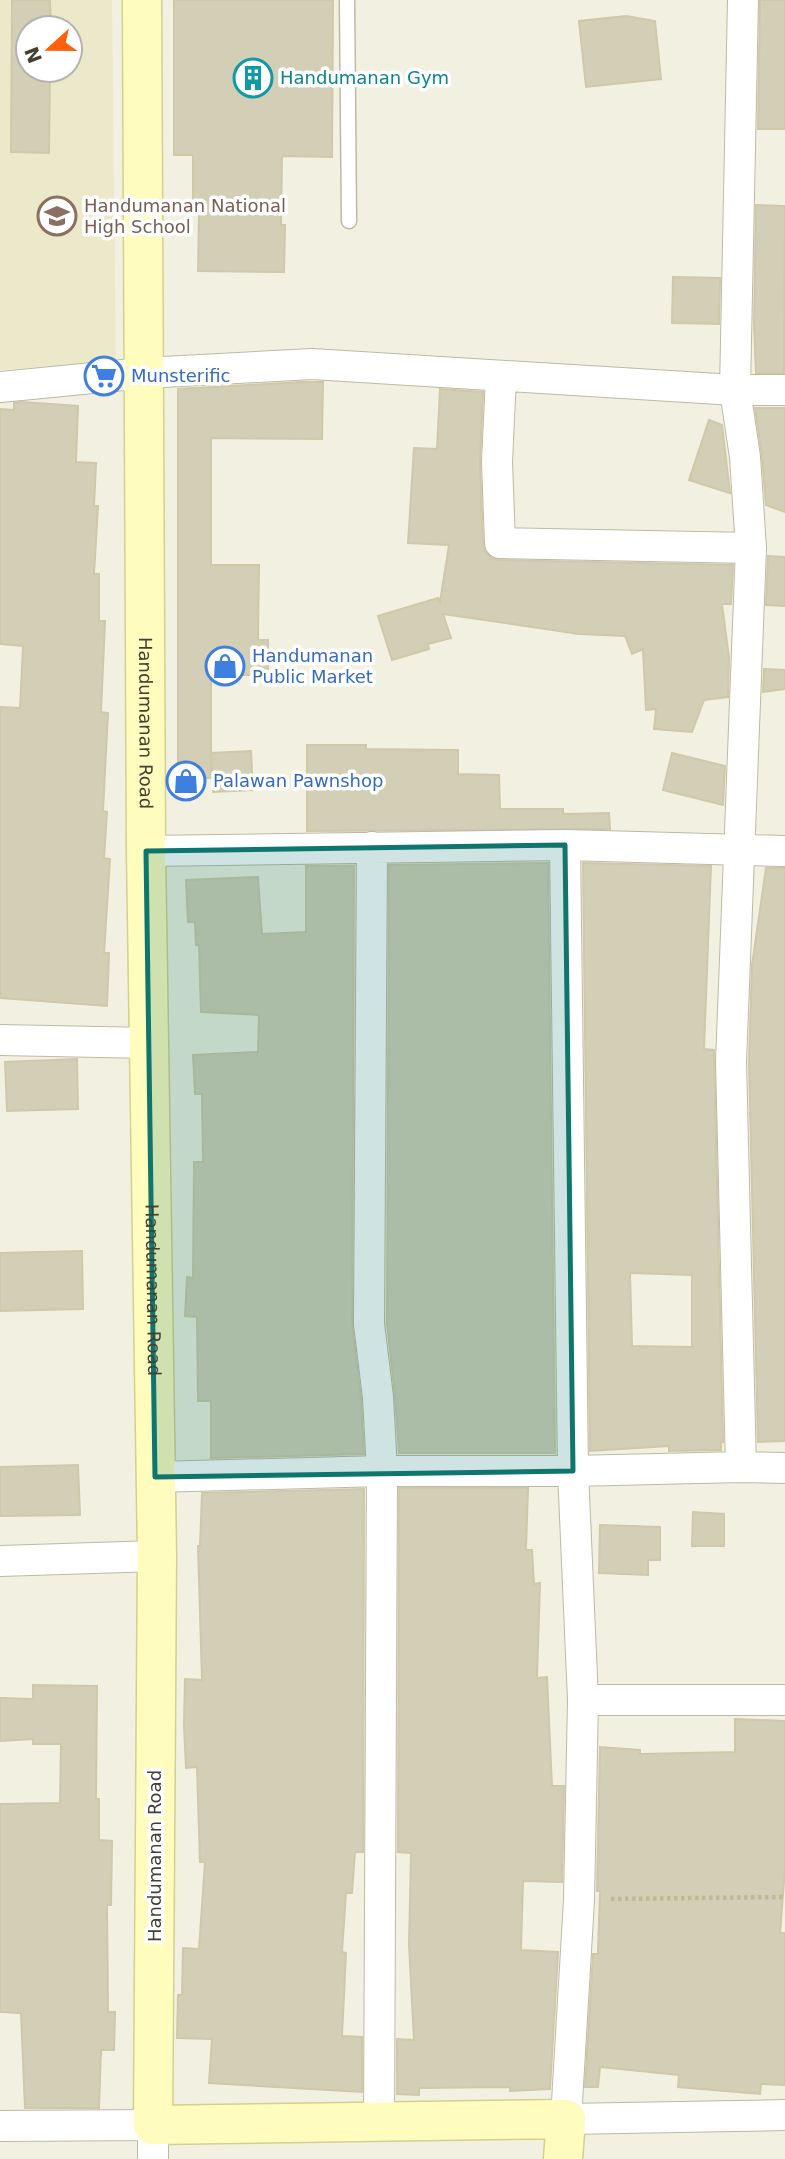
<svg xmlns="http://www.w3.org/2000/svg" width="785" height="2159" font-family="'DejaVu Sans',sans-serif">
	<rect width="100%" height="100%" fill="#f2f0e1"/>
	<path fill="#ece9ca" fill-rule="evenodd" d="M 0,0 L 112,0 L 116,361 L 0,370 ZM 28,28 L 70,28 L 70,70 L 28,70 Z"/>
	<path fill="#d3ceb6" stroke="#cfc8a9" stroke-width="2" fill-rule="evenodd" d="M 12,0 L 50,0 L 51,28 L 28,28 L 28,70 L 50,70 L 49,153 L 11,152 Z
		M 174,0 L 333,0 L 332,157 L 282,156 L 281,225 L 285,225 L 284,272 L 198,271 L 199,214 L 193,214 L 193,155 L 174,155 Z
		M 760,0 L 785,0 L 785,129 L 758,129 Z
		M 626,16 L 655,21 L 661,79 L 586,87 L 579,21 Z
		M 756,205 L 785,206 L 784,373 L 756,373 L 754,324 Z
		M 673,277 L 720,278 L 719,324 L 672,323 Z
		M 300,382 L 323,382 L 322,439 L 211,438 L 211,565 L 259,565 L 258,640 L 268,640 L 268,675 L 211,675 L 211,778 L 178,778 L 178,389 Z
		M 440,389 L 483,392 L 480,461 L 483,544 L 485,551 L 491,558 L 500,560 L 733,565 L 731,604 L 722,604 L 729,658 L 728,697 L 704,700 L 692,732 L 654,729 L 656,709 L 646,710 L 643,649 L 632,654 L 625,636 L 579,634 L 443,614 L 451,638 L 428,644 L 429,649 L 392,660 L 378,616 L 438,598 L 440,602 L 449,545 L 408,543 L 414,448 L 437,449 Z
		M 22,402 L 78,406 L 76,462 L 96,463 L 94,506 L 98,506 L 94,574 L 99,574 L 99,621 L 105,621 L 101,712 L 108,713 L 103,811 L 107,812 L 104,858 L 110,859 L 104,953 L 109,953 L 107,1006 L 0,998 L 0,707 L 20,708 L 23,646 L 0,644 L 0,409 L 14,410 L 14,403 Z
		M 755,408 L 785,408 L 785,512 L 766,505 L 762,456 Z
		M 709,420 L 722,425 L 730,493 L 689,480 Z
		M 768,556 L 785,557 L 785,606 L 766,605 Z
		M 764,669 L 785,670 L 785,689 L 763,692 Z
		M 307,745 L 366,745 L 366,749 L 458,750 L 458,774 L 499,775 L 500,809 L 563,809 L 563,814 L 609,813 L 610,829 L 307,831 Z
		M 251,751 L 253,790 L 213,792 L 211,753 Z
		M 672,753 L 725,766 L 723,805 L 663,790 Z
		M 548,863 L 555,1453 L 399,1453 L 395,1396 L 387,1323 L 389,865 Z
		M 583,863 L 711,866 L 704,1049 L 714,1050 L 723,1442 L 721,1442 L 721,1450 L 669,1451 L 669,1446 L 590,1451 ZM 630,1273 L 692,1275 L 692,1347 L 632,1346 Z
		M 306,866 L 354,866 L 352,1324 L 361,1399 L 364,1454 L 211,1458 L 211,1401 L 198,1401 L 197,1317 L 185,1316 L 187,1277 L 193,1278 L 194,1162 L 203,1162 L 202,1094 L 195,1094 L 193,1055 L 258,1052 L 259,1015 L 201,1012 L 199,945 L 196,945 L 195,922 L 188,922 L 186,880 L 258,877 L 262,934 L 306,932 Z
		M 766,868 L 785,868 L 785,1441 L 758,1442 L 749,1062 L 752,965 Z
		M 77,1059 L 78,1109 L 7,1111 L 5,1062 Z
		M 82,1251 L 83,1309 L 0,1311 L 0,1253 Z
		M 78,1465 L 80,1515 L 0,1516 L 0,1467 Z
		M 399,1488 L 528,1488 L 526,1550 L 532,1550 L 534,1584 L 540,1583 L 537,1678 L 547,1677 L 552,1786 L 564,1786 L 562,1882 L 523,1881 L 521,1950 L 558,1952 L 550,2089 L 510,2091 L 510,2087 L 419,2088 L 419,2095 L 397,2094 L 397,2039 L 414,2040 L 409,1945 L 411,1853 L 398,1852 Z
		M 364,1489 L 363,1852 L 355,1852 L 352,1893 L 346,1893 L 342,1952 L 346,1953 L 342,2036 L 362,2037 L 362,2092 L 209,2083 L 212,2039 L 177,2038 L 178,1995 L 182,1995 L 183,1948 L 199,1949 L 205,1862 L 200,1862 L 197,1767 L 186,1768 L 184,1726 L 185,1679 L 202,1680 L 198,1546 L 200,1546 L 202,1493 Z
		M 693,1512 L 724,1514 L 724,1546 L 692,1546 Z
		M 600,1525 L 660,1527 L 660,1560 L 648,1560 L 648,1575 L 599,1573 Z
		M 33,1685 L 97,1686 L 96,1799 L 99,1799 L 99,1840 L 112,1841 L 111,1905 L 107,1905 L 108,2012 L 115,2012 L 114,2050 L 101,2050 L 99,2108 L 25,2108 L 21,2013 L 0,2012 L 0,1804 L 60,1803 L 61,1744 L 33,1744 L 33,1739 L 0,1741 L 0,1698 L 33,1699 Z
		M 735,1719 L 785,1721 L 785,1869 L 780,1933 L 785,1933 L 785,2085 L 761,2084 L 760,2094 L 678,2087 L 679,2075 L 600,2067 L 598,2087 L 585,2087 L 593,1954 L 598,1954 L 600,1891 L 597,1891 L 600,1747 L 640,1750 L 640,1754 L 735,1752 Z"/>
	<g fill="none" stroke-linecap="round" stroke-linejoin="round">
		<defs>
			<path id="lane" d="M 347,0 L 349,221"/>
			<path id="street" d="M 501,377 L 497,462 L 500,543 L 751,548
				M 0,387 L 144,373 L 312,364 L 735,390 L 785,390
				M 565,845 L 573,1471 L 583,1700 L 579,1900 L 566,2119 L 785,2115
				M 372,847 L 369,1324 L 378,1397 L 382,1471 L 379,2121
				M 146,851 L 565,845 L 785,851
				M 0,1040 L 150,1043
				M 741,1467 L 731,1062 L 751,548 L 745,457 L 735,390 L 743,0
				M 155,1477 L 382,1471 L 573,1471 L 741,1467 L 785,1468
				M 0,1561 L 157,1556
				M 583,1700 L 785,1700
				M 0,2126 L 153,2125 L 153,2159"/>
			<g id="secondary">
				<path id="s1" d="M 142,0 L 146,851 L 157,1556 L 153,2125 L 566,2119 L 563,2159"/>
			</g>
		</defs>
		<use href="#lane" stroke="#bdbaa4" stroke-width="17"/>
		<use href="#street" stroke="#bdbaa4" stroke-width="32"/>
		<use href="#secondary" stroke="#d4d08e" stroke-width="41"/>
		<path stroke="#c0b994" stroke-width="4.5" stroke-dasharray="3.5 3.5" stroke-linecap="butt" d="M 611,1899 L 785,1897"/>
		<use href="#lane" stroke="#fff" stroke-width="14"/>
		<use href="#street" stroke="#fff" stroke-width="30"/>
		<use href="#secondary" stroke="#fffcbe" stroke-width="38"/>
	</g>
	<path fill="#0f766e" fill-opacity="0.2" stroke="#0f766e" stroke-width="5" stroke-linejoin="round" d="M 565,845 L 573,1471 L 155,1477 L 146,851 Z"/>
	<defs>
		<symbol id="building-ring" viewBox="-11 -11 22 22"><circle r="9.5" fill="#fff" stroke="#0f9aa8" stroke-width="1.5"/><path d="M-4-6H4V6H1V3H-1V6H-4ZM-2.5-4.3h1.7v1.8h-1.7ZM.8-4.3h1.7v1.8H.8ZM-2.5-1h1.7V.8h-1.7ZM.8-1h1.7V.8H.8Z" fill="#0f9aa8"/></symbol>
		<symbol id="school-ring" viewBox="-11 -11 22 22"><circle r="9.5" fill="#fff" stroke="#8d6e63" stroke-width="1.5"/><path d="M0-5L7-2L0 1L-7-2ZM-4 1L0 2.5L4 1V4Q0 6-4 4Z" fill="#8d6e63"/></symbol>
		<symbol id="supermarket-ring" viewBox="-11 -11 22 22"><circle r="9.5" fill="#fff" stroke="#3f7fe0" stroke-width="1.5"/><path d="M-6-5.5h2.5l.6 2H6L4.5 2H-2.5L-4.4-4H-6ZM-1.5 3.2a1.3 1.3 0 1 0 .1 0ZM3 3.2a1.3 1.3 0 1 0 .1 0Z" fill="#3f7fe0"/></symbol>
		<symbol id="shop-ring" viewBox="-11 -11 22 22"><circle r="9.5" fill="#fff" stroke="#3f7fe0" stroke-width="1.5"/><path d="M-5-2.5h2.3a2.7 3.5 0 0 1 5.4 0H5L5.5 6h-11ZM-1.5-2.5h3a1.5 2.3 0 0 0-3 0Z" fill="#3f7fe0"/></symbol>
	</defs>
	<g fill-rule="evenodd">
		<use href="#building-ring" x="231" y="56" width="44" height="44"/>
		<use href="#school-ring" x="35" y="194" width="44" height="44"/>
		<use href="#supermarket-ring" x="82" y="354" width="44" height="44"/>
		<use href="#shop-ring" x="203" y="644" width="44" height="44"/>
		<use href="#shop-ring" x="164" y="759" width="44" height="44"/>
	</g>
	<g text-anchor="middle" stroke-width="7" stroke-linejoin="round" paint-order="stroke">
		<g font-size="18" fill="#0d838f" stroke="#fff" text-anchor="start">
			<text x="280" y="84">Handumanan Gym</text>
		</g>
		<g font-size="18" fill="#785e54" stroke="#fff" text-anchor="start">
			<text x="84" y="212">Handumanan National<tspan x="84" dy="21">High School</tspan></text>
		</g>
		<g font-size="18" fill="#366cbe" stroke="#fff" text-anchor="start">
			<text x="131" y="382">Munsterific</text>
			<text x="252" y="662">Handumanan<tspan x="252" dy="21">Public Market</tspan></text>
			<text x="213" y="787">Palawan Pawnshop</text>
		</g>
		<g font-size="18" fill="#434032" stroke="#fff">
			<text dy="6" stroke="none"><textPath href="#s1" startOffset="723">Handumanan Road</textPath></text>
			<text dy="6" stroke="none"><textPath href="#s1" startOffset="1290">Handumanan Road</textPath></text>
			<text transform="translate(155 1856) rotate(-90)" y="6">Handumanan Road</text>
		</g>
	</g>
	<g transform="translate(49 49) rotate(249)"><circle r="33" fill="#ffffff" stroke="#b4b3ad" stroke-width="2"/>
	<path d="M0-5L12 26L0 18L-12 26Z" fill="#ff600b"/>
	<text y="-10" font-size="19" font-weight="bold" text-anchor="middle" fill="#434032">N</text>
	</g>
</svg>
